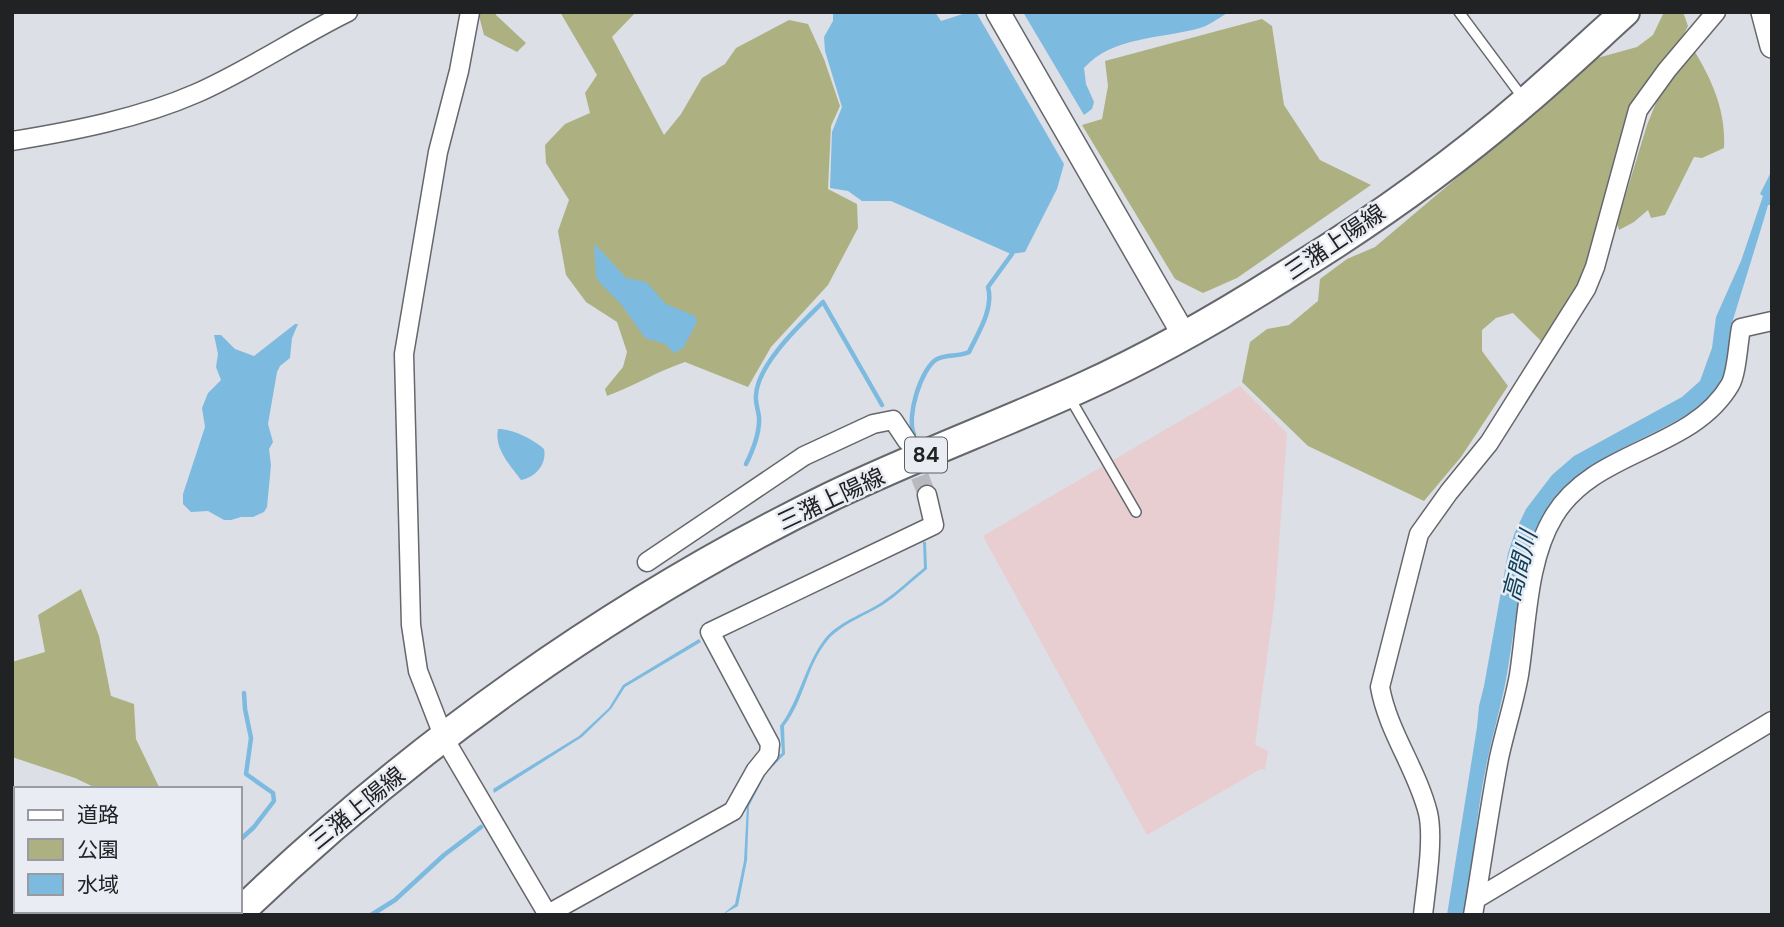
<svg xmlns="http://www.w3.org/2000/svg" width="1784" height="927" font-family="'DM Sans','Noto Sans JP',sans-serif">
	<rect width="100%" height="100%" fill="#dcdfe5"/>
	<path fill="#e8ced0" d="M 1240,386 L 1287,433 L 1275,599 L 1255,745 L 1268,751 L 1265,770 L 1261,769 L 1147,835 L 983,536 Z"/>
	<path fill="#adb181" d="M 478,12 L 496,12 L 496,15 L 526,43 L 517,52 L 484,35 Z
		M 560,12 L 636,12 L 612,37 L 664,135 L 681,114 L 702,78 L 725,64 L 736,48 L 789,20 L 808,24 L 824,59 L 840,106 L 831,126 L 828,189 L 857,204 L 858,228 L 828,285 L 771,347 L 748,387 L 685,362 C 658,371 634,386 607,396 L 605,389 L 623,367 L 627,352 L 617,322 L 586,302 L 566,275 L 558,231 L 569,200 L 546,163 L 545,145 L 565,124 L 590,113 L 585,93 L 597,75 Z
		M 1664,12 L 1683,12 L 1688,26 L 1676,50 L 1633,103 L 1585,278 L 1544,344 L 1513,313 L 1496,318 L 1482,330 L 1482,351 L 1508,386 L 1461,457 L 1424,501 L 1308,446 L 1242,382 L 1250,342 L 1267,329 L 1289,325 L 1318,301 L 1320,279 L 1347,259 L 1375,247 L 1491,149 L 1590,60 L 1637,47 L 1653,35 Z
		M 1262,19 L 1272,26 L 1284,105 L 1320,160 L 1371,185 L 1237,278 L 1203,293 L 1175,279 L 1082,125 L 1102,119 L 1108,86 L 1105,61 Z
		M 1695,52 C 1713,82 1726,112 1724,148 L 1702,158 L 1694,157 L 1665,215 L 1651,218 L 1648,210 L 1634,222 L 1619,230 L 1617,223 L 1647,125 L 1660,93 Z
		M 81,589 L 99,636 L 111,696 L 134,704 L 136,739 L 160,789 L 98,789 L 75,778 L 12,757 L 12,662 L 45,652 L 38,615 Z"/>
	<path fill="#7dbae0" d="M 833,12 L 935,12 L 941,21 L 969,12 L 976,12 L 1064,164 L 1057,189 L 1025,252 L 1011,254 L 891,201 L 862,201 L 848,191 L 830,188 L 832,132 L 842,107 L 825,51 L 824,37 L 833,21 Z
		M 1023,12 L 1229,12 C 1220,17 1210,25 1200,28 C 1161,39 1113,36 1084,68 L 1086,84 L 1094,102 L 1092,109 L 1084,115 Z
		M 1772,170 L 1772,205 L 1768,205 L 1764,219 L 1732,323 L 1736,327 C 1730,365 1729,379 1700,406 C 1653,439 1589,454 1553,501 C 1522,541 1516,624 1507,674 C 1502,704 1492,736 1486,767 C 1476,815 1473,866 1465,915 L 1447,915 L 1477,727 L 1479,706 L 1484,686 L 1508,553 L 1515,532 L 1526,509 L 1552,475 L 1574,456 L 1682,397 L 1700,381 L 1712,348 L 1716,317 L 1741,261 L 1763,196 L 1760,194 Z
		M 594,243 L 626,278 L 646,282 L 666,304 L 695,316 L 697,322 L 683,348 L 674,353 L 665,344 L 645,338 L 621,304 L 599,282 L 596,276 Z
		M 295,324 L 298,324 L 292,338 L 290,358 L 280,366 L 277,372 L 268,424 L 273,442 L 269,449 L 271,465 L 267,507 L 264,512 L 253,517 L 241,517 L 231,520 L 224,520 L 208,511 L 191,512 L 183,504 L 183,494 L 205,427 L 202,408 L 208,393 L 221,380 L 216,367 L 218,354 L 214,335 L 221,335 L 235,349 L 254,356 Z
		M 498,429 C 512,429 533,439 544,449 C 547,464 536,477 521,480 C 510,465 494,449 498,429 Z
		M 923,542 L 926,542 L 927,569 C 912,581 897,596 881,606 C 864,616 840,625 827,641 C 806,667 805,699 784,726 L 785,754 L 766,773 L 749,806 L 747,860 L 738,906 L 722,915 L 735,904 L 744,861 L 747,805 L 771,762 L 782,753 L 780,726 C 800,699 804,667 824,640 C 837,622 864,614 882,602 C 897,592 910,579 924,568 Z
		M 699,639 L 701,642 L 625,687 L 611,709 L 582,737 L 494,793 L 493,789 L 579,736 L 609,708 L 623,685 Z"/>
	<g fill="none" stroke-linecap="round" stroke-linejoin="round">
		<path stroke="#7dbae0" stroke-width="4.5" d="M 914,434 C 906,417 921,368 937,359 C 947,354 959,357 969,352 C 978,333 994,309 988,287 L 1012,254
			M 746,464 C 753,450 760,433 759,417 C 758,409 755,402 756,395 C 758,363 802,323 823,302 L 882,405
			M 240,840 L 254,827 L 274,801 L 273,793 L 246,774 L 251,738 L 245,709 L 244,693
			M 130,915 L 131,911
			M 174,915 L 178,911
			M 371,915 L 395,900 L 444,855 L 481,827"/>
		<path stroke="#b7b9be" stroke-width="18" stroke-dasharray="18 9" stroke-linecap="butt" d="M 910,451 L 927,495"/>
		<defs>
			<path id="service" d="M 1459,12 L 1523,98
				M 1070,398 L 1136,512"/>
			<path id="minor" d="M 470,12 L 459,71 L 438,152 L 404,354 L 411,625 L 418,671 L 444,738 L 548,915
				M 12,141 C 74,131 140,118 197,93 C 249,70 297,37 348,12
				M 647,562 L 804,456 L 873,424 L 893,420 L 907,441
				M 1476,899 L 1772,721
				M 548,914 L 733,811 L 756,770 L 769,754 L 770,744 L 710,632 L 934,525 L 927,495
				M 117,915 L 119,911
				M 1423,915 C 1426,887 1434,838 1428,813 C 1417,769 1388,732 1380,687 L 1419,534 L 1449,492 L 1489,443 L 1586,289 L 1595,267 L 1638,110 L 1667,70 L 1716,12
				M 1473,915 C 1482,863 1489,810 1499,758 C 1505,730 1514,703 1519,675 C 1527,624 1527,560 1554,516 C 1594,449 1691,451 1730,385 C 1737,373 1738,343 1741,328 L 1772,321"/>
			<path id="tertiary" d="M 998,12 L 1184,335
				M 1763,12 L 1772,46"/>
			<path id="primary" d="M 237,915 C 411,747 613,603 830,497 C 913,457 1000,425 1083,387 C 1151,356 1218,318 1281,278 C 1366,226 1450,167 1525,102 C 1559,73 1592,42 1625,12"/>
		</defs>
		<use href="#service" stroke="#65676c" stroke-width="12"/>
		<use href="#minor" stroke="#65676c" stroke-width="21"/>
		<use href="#tertiary" stroke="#65676c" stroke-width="26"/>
		<use href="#primary" stroke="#65676c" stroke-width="32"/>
		<use href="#service" stroke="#fff" stroke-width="9"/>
		<use href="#minor" stroke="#fff" stroke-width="18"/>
		<use href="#tertiary" stroke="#fff" stroke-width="23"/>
		<use href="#primary" stroke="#fff" stroke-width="28"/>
	</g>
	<g text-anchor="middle" stroke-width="5" stroke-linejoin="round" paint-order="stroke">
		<rect fill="#e9ecf2" stroke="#5d5f62" stroke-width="2" x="905" y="437.5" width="42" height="35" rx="5"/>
		<g font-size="21" font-weight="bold" fill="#212224">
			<text x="926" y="462">84</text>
		</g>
		<g font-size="23" fill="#212224" stroke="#e9ecf2">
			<text transform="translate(1335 242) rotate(-34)" y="8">三潴上陽線</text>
			<text transform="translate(831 499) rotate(-25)" y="8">三潴上陽線</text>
			<text transform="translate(357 808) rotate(-39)" y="8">三潴上陽線</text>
		</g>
		<g font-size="24" font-style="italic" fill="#0f405b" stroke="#e9ecf2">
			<text transform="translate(1520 566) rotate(-75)" y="8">高間川</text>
		</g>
	</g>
	<rect width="1784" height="927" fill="none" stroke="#212224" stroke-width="28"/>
	<rect x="14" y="787" width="228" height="126" fill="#e9ecf2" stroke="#999ba0" stroke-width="2"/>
	<rect x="28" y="810" width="35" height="10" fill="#ffffff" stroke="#999ba0" stroke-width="2"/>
	<text x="77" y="822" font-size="21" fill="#212224">道路</text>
	<rect x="28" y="839" width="35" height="21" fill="#adb181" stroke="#999ba0" stroke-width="2"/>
	<text x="77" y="857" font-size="21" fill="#212224">公園</text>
	<rect x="28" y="874" width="35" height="21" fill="#7dbae0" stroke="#999ba0" stroke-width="2"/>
	<text x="77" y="892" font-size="21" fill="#212224">水域</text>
</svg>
